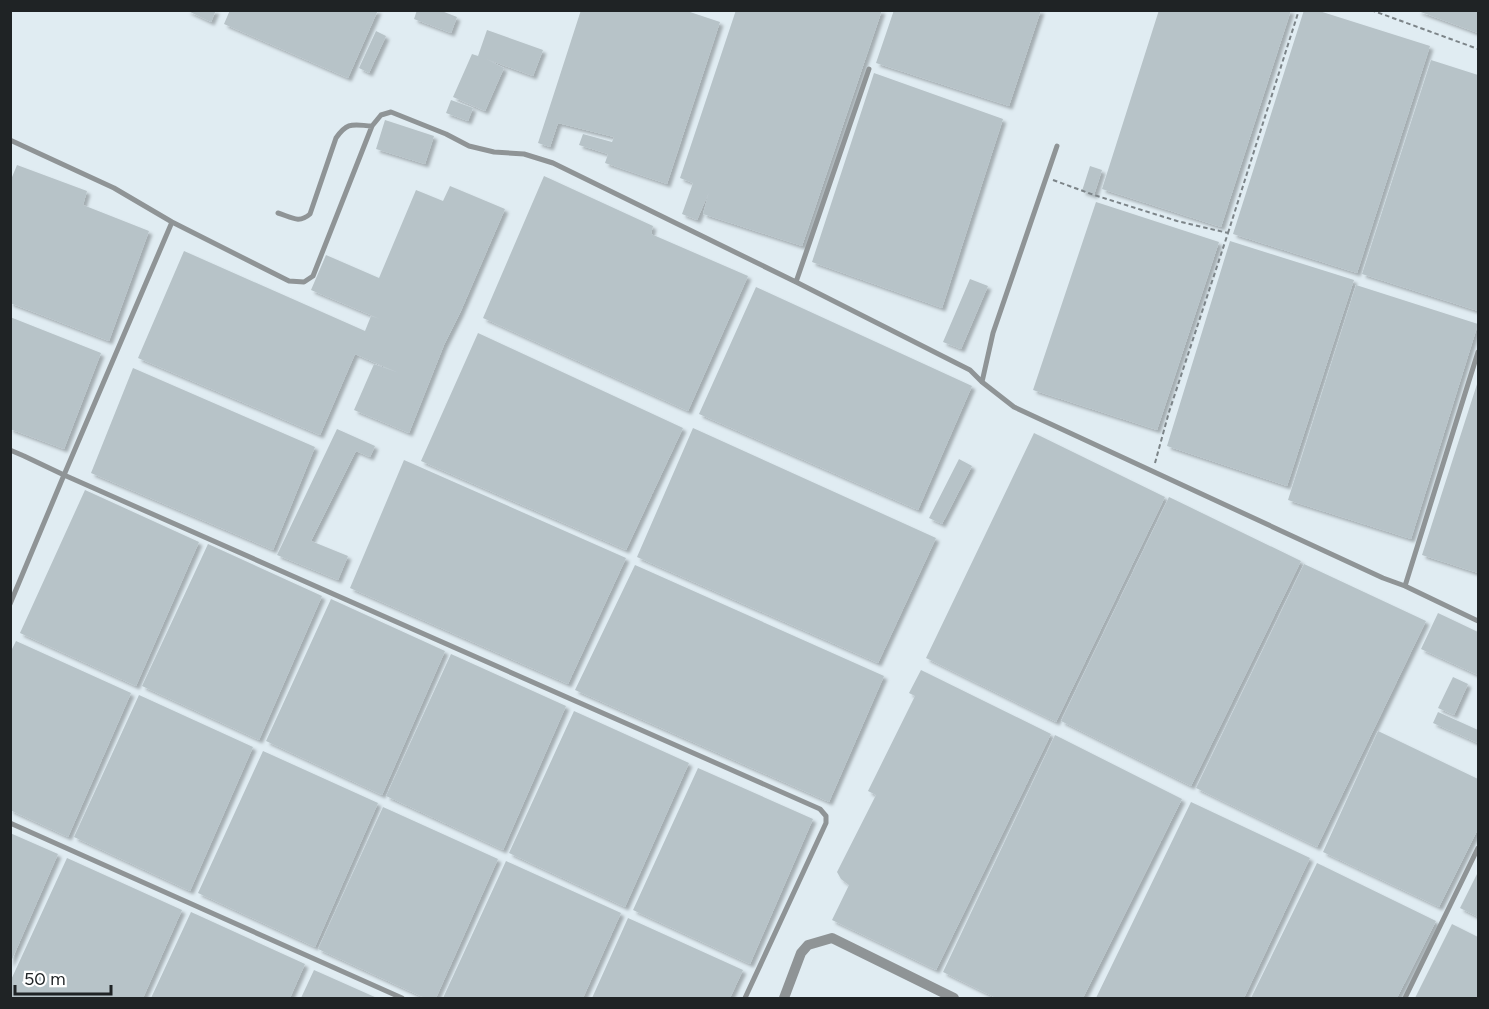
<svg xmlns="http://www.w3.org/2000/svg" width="1489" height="1009" font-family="Figtree,sans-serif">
	<defs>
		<filter id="shadow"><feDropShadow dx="3.5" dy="3.5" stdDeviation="1.5" flood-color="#0004"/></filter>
	</defs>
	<rect width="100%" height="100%" fill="#e0ecf2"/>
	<path fill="#b7c3c8" filter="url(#shadow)" d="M 186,10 L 216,10 L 211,22 Z
		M 230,10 L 378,10 L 348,78 L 224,24 Z
		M 417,10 L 439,10 L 457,17 L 451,33 L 414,19 Z
		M 581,10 L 684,10 L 720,22 L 667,184 L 605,163 L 608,154 L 579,145 L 583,134 L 612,142 L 614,137 L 558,123 L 550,147 L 538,143 Z
		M 736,10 L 882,10 L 802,246 L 703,214 L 709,192 L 697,220 L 682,214 L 693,183 L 680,178 Z
		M 894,10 L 1041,10 L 1009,106 L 876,63 Z
		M 1159,10 L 1291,10 L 1221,227 L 1102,189 Z
		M 1304,10 L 1316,10 L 1430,46 L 1357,273 L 1233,234 Z
		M 1418,10 L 1478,10 L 1478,33 L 1418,11 Z
		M 487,30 L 543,50 L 533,76 L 486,59 L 504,68 L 485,111 L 453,97 L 472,54 L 478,56 Z
		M 376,31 L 386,36 L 369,73 L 359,68 Z
		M 1431,60 L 1478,75 L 1478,311 L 1362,274 Z
		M 874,73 L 1003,119 L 942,308 L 812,262 Z
		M 451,100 L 473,108 L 468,121 L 446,113 Z
		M 385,120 L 434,136 L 425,164 L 376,149 Z
		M 17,165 L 87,191 L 83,205 L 149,231 L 109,341 L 10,303 L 10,182 Z
		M 1090,166 L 1102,170 L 1094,195 L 1082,191 Z
		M 544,176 L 653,226 L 651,234 L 748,276 L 688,411 L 483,318 Z
		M 450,186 L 505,209 L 460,313 L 444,345 L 409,433 L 354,410 L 374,364 L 399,373 L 355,354 L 320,435 L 138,358 L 184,251 L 365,331 L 371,316 L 380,319 L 311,290 L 326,255 L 379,278 L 416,190 L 443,201 Z
		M 1096,202 L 1219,242 L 1157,430 L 1033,390 Z
		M 1230,241 L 1354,280 L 1287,486 L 1167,446 Z
		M 970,279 L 988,286 L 961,349 L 943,342 Z
		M 1356,285 L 1478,324 L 1411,539 L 1288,500 Z
		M 756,287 L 972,386 L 918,510 L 699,414 Z
		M 10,317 L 101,353 L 64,449 L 10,429 Z
		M 478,333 L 683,428 L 626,550 L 421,461 Z
		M 133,368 L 315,447 L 273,550 L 91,473 Z
		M 1478,381 L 1478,573 L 1422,555 Z
		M 693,428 L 936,538 L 878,663 L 637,557 Z
		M 337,429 L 375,446 L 370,457 L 356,451 L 311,541 L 348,556 L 338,580 L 277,555 Z
		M 1034,433 L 1165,497 L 1056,722 L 926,658 Z
		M 959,459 L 972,466 L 942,524 L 929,518 Z
		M 404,460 L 626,558 L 568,684 L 350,588 Z
		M 85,490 L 199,542 L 136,686 L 20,633 Z
		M 1169,497 L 1301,561 L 1191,786 L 1061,721 Z
		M 208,544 L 322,596 L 259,740 L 142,686 Z
		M 1304,564 L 1426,621 L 1317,847 L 1196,788 Z
		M 635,565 L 884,676 L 829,802 L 575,690 Z
		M 331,599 L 445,651 L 382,795 L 266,741 Z
		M 1438,613 L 1478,632 L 1478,675 L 1421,649 Z
		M 16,641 L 131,693 L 68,837 L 10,810 L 10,653 Z
		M 451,654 L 566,706 L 503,850 L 386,796 Z
		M 921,670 L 1051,734 L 936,970 L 832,920 L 849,885 L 841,879 L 837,872 L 876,795 L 868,791 L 915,696 L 909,693 Z
		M 1453,677 L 1468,684 L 1454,715 L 1438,708 Z
		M 139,695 L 253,747 L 190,891 L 74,837 Z
		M 574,711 L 689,763 L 625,907 L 509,853 Z
		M 1438,712 L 1478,730 L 1478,743 L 1433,723 Z
		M 1378,731 L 1478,779 L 1478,829 L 1439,907 L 1323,852 Z
		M 1055,735 L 1182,799 L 1083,998 L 996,998 L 943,972 Z
		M 263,751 L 378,803 L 315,947 L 198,893 Z
		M 698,768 L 813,819 L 750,964 L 633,910 Z
		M 1191,802 L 1310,858 L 1244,998 L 1096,998 Z
		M 383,807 L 498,859 L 436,998 L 425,998 L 318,949 Z
		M 10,833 L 58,854 L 10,964 Z
		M 67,858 L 182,910 L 143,998 L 10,998 L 10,982 Z
		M 506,861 L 621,913 L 583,998 L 443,998 Z
		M 1317,863 L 1436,921 L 1397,998 L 1251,998 Z
		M 1478,872 L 1478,917 L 1460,908 Z
		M 191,912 L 305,964 L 290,998 L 151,998 Z
		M 628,918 L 743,970 L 730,998 L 592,998 Z
		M 1452,924 L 1478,937 L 1478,998 L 1415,998 Z
		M 314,970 L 377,998 L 301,998 Z"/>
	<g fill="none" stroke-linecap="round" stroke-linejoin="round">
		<path stroke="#7c8488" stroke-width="2" stroke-dasharray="4.5 3" stroke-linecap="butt" d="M 1371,10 L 1478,49
			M 1053,180 L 1094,195 L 1177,221 L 1228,233 L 1169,412 L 1155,463
			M 1228,233 L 1299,10"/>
		<path stroke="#8f9496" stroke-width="5" d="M 10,140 L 114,188 L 172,222 L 289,281 L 304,282 L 313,276 L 372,126 L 381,115 L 391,112 L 446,134 L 469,146 L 494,152 L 524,154 L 553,163 L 796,282 L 970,370 L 982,382 L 1014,407 L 1383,578 L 1405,586 L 1478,621
			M 278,213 C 291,217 299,224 310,214 L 336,138 C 348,121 353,125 372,126
			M 172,222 L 64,475 L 820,809 L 826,816 L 826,823 L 745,998
			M 796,282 L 869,69
			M 982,382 L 993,333 L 1057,146
			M 10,450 L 24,456 L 64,475 L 10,604
			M 1405,586 L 1478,352
			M 10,823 L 402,998
			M 1405,998 L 1478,848"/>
		<path stroke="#8f9496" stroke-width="10" d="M 784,998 L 801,953 L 808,945 L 832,938 L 954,998"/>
	</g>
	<rect width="1489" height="1009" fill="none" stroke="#1f2325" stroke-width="24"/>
	<path d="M15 985v9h96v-9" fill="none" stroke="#1f2325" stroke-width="3"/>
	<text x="24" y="985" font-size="18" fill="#1f2325" stroke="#ffffff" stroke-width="4.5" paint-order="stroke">50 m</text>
</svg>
